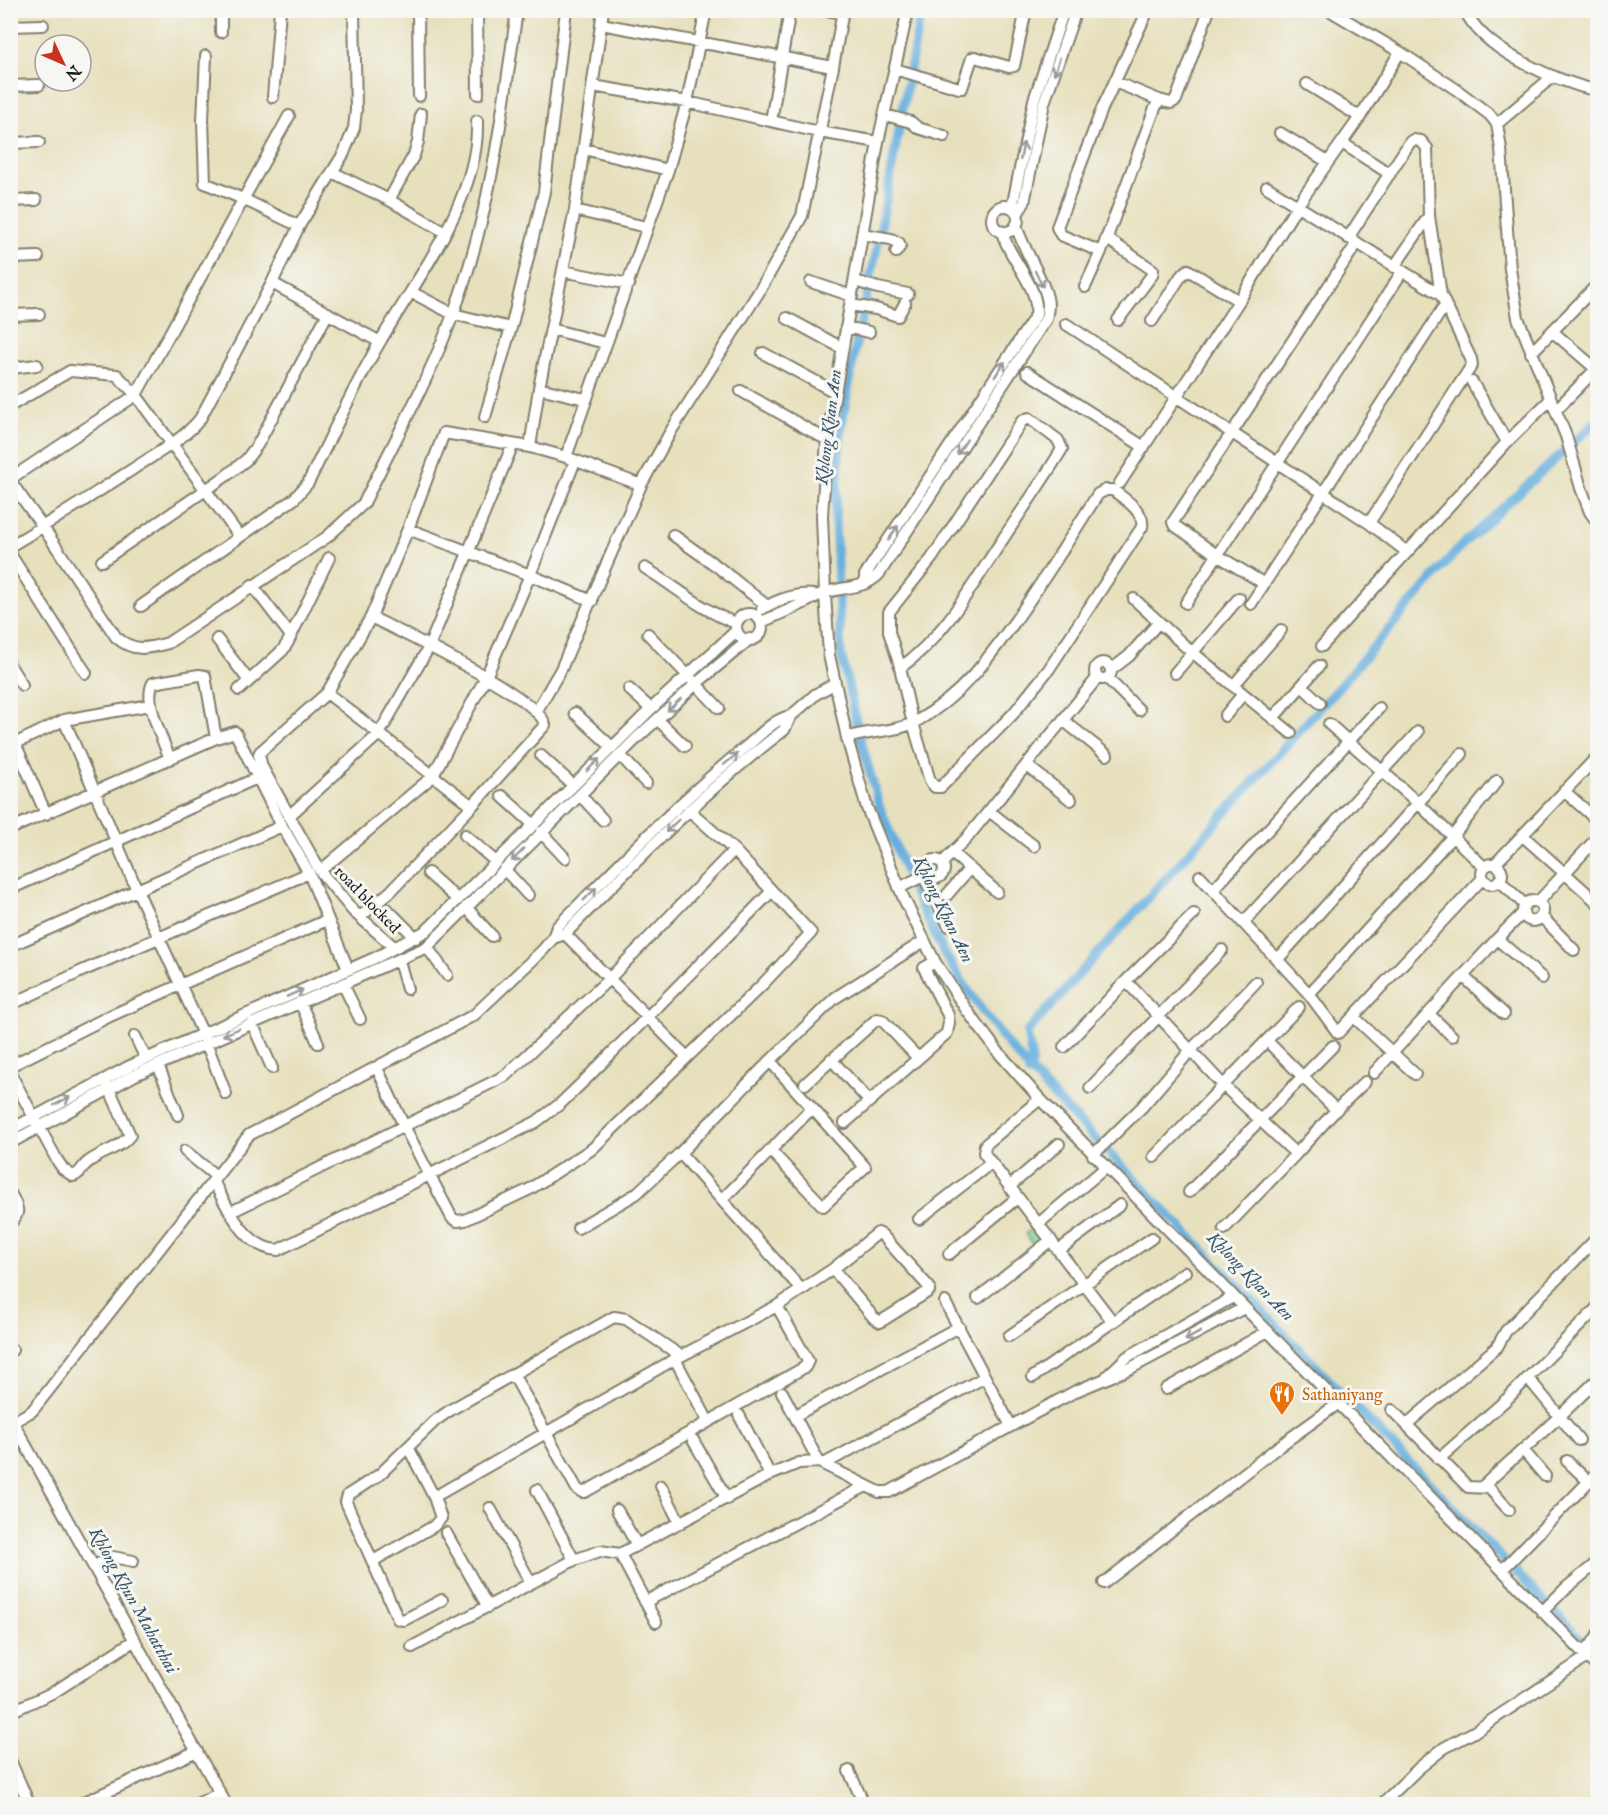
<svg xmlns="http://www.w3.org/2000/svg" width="1608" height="1815" font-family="'IM FELL English',serif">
	<rect width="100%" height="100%" fill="#f6f6f2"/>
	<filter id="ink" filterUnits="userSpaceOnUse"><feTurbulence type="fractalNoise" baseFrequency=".0167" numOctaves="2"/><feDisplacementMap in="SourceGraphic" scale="12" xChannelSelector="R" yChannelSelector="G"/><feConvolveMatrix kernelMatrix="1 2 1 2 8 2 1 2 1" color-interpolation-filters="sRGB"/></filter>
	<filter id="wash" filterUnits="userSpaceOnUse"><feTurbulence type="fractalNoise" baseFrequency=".008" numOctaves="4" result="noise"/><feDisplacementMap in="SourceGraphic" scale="24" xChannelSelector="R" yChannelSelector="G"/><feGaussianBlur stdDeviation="1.35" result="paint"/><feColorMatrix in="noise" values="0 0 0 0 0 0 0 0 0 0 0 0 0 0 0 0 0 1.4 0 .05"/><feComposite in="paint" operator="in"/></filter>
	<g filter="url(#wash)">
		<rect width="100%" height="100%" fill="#e7e0bd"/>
		<path fill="#7ed193" stroke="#4d7658" stroke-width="1.5" d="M 1038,1224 L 1051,1240 L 1038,1251 L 1025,1234 Z"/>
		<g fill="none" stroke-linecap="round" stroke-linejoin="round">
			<path stroke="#66afde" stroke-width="9" d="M 921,10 L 879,238 L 854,355 L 840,435 L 835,518 L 841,653 L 860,737 L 880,808 L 915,894 L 945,955 L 978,1005 L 1008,1045 L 1045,1087 L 1598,1657
				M 1029,1073 L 1032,1061 L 1027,1032 L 1337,689 L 1460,547 L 1598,420"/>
		</g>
	</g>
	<g filter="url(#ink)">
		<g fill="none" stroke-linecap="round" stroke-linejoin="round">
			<defs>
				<path id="minor" d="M 221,10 L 221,32
					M 418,10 L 419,96
					M 477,10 L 478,94
					M 826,10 L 842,13
					M 908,10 L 878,142 L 827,440 L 822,516 L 825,594 L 829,655 L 847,738 L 867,808 L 904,899 L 935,962 L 968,1012 L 999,1053 L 1040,1099 L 1598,1668
					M 1329,10 L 1400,52 L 1457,90 L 1490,115 L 1497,124 L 1501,149 L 1510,269 L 1518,318 L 1566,436 L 1581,488 L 1590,512 L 1598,523
					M 1469,10 L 1468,16 C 1490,54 1557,81 1598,91
					M 601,24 L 833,67
					M 10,26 L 43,25
					M 206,56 L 203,120 L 205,183 L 243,199 L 299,226
					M 895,69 L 959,88 L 962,88 L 972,58 L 975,57 L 1009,67 L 1014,66 L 1026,10
					M 1115,82 L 1159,100
					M 1307,84 L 1360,117
					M 10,86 L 39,85
					M 593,86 L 687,102 L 819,132 L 878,142
					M 273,97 L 280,10
					M 885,115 L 911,122 L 918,128 L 944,136
					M 771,121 L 790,10
					M 1497,124 L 1552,77
					M 1280,133 L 1328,162
					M 10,143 L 39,142
					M 1342,143 L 1390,174
					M 584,149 L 668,170
					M 332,172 L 389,200 L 445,232
					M 1267,187 L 1441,295
					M 389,200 L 414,155 L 418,142 L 421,114
					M 10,201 L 36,200
					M992 219a13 13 0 1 1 26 0a13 13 0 1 1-26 0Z
					M 1012,208 L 1034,100 L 1064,10
					M 575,210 L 646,227
					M 1017,214 L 1024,203 L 1044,103 L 1076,10
					M 862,234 L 891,239 L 899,243 L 900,246 L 896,252
					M 1106,238 L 1153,270 L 1152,275 L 1118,320
					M 1348,238 L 1410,142 L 1413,140 L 1421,141 L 1427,148 L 1429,216 L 1441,295 L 1471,359 L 1472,365 L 1369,523
					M 1101,252 L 1061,235 L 1057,227 L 1102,109 L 1148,10
					M 10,258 L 38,257
					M 1394,267 L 1429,216
					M 563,271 L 629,284
					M 855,281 L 878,288 L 908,294
					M 811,282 L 852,296
					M 272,283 L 380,342
					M 1085,287 L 1104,245 L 1155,108 L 1159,100 L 1171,103 L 1176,100 L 1209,10
					M 411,292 L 453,314 L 511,328
					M 850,305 L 876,309 L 898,316 L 905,303
					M 10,315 L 39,314
					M 787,318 L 842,348
					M 1152,321 L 1181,276 L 1188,270 L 1239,301
					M 1066,324 L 1369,523 L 1407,552
					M 846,327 L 869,332
					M 551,329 L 605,343
					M 1552,331 L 1596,369
					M 763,353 L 835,392
					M 1531,353 L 1598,284
					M 10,368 L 37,365
					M 1027,372 L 1144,447
					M 1472,382 L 1507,442
					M 539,388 L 585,399
					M 741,391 L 827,440
					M 10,406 L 70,371 L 117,375 L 136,395 L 240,537
					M 1556,410 L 1598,367
					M 485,417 L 512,324 L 544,192 L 566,10
					M 530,447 L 539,388 L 575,210 L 603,10
					M 566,457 L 668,170 L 687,102 L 706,10
					M 10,479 L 136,395 L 289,116
					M 10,481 L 43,527 L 116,637 C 133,652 147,649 168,643 L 327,537 L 364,503 C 395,439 431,376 455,309 C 490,214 503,111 517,10
					M 1120,483 L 1239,301 L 1297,206 L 1360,117 L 1400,52
					M 408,529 L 530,575 L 592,601
					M 673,535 L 718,567 L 767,606
					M 10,546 C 52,522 92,495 133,469 C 155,454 183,440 200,419 L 272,283 L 299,226 L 344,153 L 354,128 L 356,110 L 354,10
					M 10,554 L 86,673
					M 102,561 L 226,476 L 246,460 L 258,444 L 328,313
					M 645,568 C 675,586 702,611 736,623
					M 865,583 L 865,575 L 1036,315 C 1040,287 1009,259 1002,232
					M 1263,583 L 1217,555 L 1174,525 L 1173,522 L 1357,243
					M 252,585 L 291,636
					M 1134,599 L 1186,647 L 1291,733
					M 1186,603 L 1402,272
					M 1251,604 L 1445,305
					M 141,606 L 294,499 L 308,483 C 332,435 354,386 381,340 C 418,277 480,197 477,121
					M 762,609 C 777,600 800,591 818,596
					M736 627a13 13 0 1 1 26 0a13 13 0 1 1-26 0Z
					M 761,622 C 780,614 800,606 817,596 C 836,585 862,592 879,574 L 1046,319 C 1047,314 1048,309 1048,305 C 1048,286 1022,248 1016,225
					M 648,634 L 719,708
					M 217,639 L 249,681
					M 1322,646 L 1507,442 L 1550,400
					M1095 671a8 8 0 1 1 16 0a8 8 0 1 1-16 0Z
					M 10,666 L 22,685
					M 900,668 C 945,636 971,587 1001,542 C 1021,511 1043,481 1062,449 L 1058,440 L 1029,418 L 1022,421 L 932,558 L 889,612 L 889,632 L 899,663 L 911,716
					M 1111,670 L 1129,656 L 1159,622
					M 1175,673 L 1239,598
					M 1107,678 L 1139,710
					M 1233,686 L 1281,630
					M 1302,686 L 1320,703
					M 629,689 L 651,709
					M 239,690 L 283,650 L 288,642 L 329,558
					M 327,693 L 472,806
					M 536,712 L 561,669 L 641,485 L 671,431 L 760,290 L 802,216 L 833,67 L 843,10
					M 575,713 L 612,747
					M 1225,716 L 1243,694
					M 1273,718 L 1319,666
					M 64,720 L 137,890 L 202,1032 L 226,1094
					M 658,720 L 685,746
					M 1063,720 L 1107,755
					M 1329,724 L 1418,803 L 1484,867
					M 847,738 C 869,730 896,733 917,721 C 963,695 988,659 1018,617 C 1046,577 1072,535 1098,494 L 1106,490 L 1113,490 C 1124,499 1145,511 1142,527 L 1049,669 L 1013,714 L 941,787 L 935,787 L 930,781 L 913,723
					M 15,743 L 46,814
					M 10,746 L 64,720 L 150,705
					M 541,756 L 573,785
					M 621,756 L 646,783
					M 170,759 C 163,740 143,701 153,683 L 199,675 L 205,676 L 216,738
					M 1026,765 L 1071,800
					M 1564,791 L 1598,821
					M 580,795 L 603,820
					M 502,796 L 533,824
					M 989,811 L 1034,846
					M 289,816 L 379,734 L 429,647 L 513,444
					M 10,829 L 216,738 L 235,732 L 282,826 L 309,873 L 348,969
					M 541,832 L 565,858
					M 465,835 L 496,862
					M 1523,836 L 1598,903
					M 952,853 L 997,892
					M926 869a9 9 0 1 1 18 0a9 9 0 1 1-18 0Z
					M 942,863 L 966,839 L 1098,677
					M 1495,864 L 1598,756
					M1482 874a10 10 0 1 1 20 0a10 10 0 1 1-20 0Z
					M 504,869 L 528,895
					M 320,871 L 432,777 L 486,677 L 530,575 L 575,461
					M 428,873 L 457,899
					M 923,875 L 949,926
					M 1200,876 L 1309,994 L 1338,1033 L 1483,878
					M 1499,880 L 1525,905
					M 899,888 L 927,874
					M 10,889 L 257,778
					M 1213,890 L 1379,708
					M 947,895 L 970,868
					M1523 911a10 10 0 1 1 20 0a10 10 0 1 1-20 0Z
					M 1538,902 L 1598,837
					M 466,907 L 492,936
					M 387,909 L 416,938
					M 1541,916 L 1574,950
					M 360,917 L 391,891 L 472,806 L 545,725 C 541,698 400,632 371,617
					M 1243,923 L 1418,732
					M 565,934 L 687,1057
					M 553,938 L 565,934 C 635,862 705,790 784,730 L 791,716 L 816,694 L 834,684
					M 1497,939 L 1542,978
					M 10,946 L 282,826
					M 427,947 L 447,975
					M 395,948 L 353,911 L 320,871 L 262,767 L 259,755 L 260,752 L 327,693 L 371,617 L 408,529 L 444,433 L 530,447 L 566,457 L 641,485
					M 1278,959 L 1462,754
					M 399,961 L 407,989
					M 1463,976 L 1504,1014
					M 1126,981 L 1223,1085 L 1296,1154 L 1336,1110 L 1365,1082
					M 343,984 L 360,1019
					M 1309,994 L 1452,837 L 1497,781
					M 300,1002 L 318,1043
					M 10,1005 L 82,971 L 309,873
					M 1429,1014 L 1452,1036
					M 1354,1017 L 1415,1074
					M 252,1023 L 272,1068
					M 135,1036 L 146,1059
					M 1267,1041 L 1336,1110
					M 1064,1047 L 1126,981 L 1194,914
					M 831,1059 L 869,1101
					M 770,1061 L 865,1167 L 823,1206 L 770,1150
					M 158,1065 L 178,1115
					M 10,1066 L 110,1016 L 327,920
					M 377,1068 L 404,1126 L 452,1218 L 457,1221 L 465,1220 L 530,1189 L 592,1149 L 762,985 L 811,933 L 734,850 L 689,810
					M 10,1073 L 57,1160 L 63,1169 L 73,1176 C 81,1174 81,1168 87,1163 C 100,1152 120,1149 130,1135 L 109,1088
					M 1374,1073 L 1497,939 L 1523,913
					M 805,1084 L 877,1019 L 882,1020 L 918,1058
					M 1090,1088 L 1222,950
					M 1040,1099 L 985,1145 L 984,1153 L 1113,1322
					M 845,1123 L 947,1033 L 949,1023 L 948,1015 L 924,968 L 935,962
					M 10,1130 L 130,1066 L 377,957 L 426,931 L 651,709 L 736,631
					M 10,1143 L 135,1075 L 427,947 L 638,737 L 697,683 L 750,639
					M 185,1151 L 216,1176
					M 680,1153 L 801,1289
					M 1093,1155 L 1142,1107 L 1190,1051 L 1256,982
					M 1154,1157 L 1299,1007
					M 213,1181 C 227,1206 245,1249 278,1250 L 536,1122 L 560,1104 L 587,1078 L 772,891
					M 1009,1187 L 1059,1144
					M 1189,1192 L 1333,1046
					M 10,1193 C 17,1206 22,1213 10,1223
					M 722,1200 L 812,1108
					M 231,1212 L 505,1076 L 610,978 L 734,850
					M 919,1219 L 991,1163
					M 1038,1224 L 1105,1168
					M 578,1228 L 636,1194 L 680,1153 L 770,1061 L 835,998 L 924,941
					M 1224,1229 L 1296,1154
					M 1059,1250 L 1120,1205
					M 949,1254 L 1017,1198
					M 978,1298 L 1051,1240
					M 945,1302 L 1011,1426
					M 1009,1336 L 1152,1238
					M 10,1351 L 12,1350
					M 675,1359 L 708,1421
					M 513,1374 L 577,1489 L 582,1492 L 585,1492 L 805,1367 L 808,1361 L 777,1306
					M 1107,1376 L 1127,1357 L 1233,1297
					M 1033,1377 L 1185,1272
					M 1528,1378 L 1579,1440
					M 1166,1389 L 1268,1331
					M 782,1392 L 819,1462
					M 1392,1410 L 1468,1487 L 1489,1488 L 1509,1510
					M 739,1415 L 770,1475
					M 796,1415 L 959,1327
					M 10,1417 L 226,1804
					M 13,1422 L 32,1411 L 37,1405 L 249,1135 L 474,1015 L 543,950 L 553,938 L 557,927 C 619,864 679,801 747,746 C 759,736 775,718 791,716
					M 1407,1424 L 1497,1347 L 1506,1331 L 1598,1237
					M 693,1440 L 727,1499
					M 1523,1450 L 1545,1476
					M 1439,1459 L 1507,1399 L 1598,1307
					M 1567,1461 L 1588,1481
					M 824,1464 L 985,1377
					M 661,1486 L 680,1523
					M 1482,1487 L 1560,1416 L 1598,1379
					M 537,1490 L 574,1560
					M 434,1497 L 675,1359 L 777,1306 L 833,1269 L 878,1233 L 882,1235 L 929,1287 L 929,1291 L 880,1322 L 874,1318 L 833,1269
					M 490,1508 L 531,1583
					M 617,1510 L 637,1545
					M 446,1533 L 488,1607
					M 620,1554 L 656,1622
					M 373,1561 L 434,1526 L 441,1518 L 434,1497 L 408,1447
					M 94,1566 L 113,1557 L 133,1561
					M 1502,1570 L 1598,1472
					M 1104,1583 L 1278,1447 L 1339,1403
					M 442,1600 L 404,1620 L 398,1619 L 346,1502 L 348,1495 L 379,1475 L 436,1420 L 452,1409 L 614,1317 L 626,1319 L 681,1356
					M 645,1602 L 866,1486
					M 1542,1612 L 1566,1588 L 1598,1562
					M 412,1647 L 574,1560 L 600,1551 L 620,1554 L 770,1475 L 799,1463 L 819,1462 L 879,1492 L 889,1492 L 1076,1391 L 1129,1369 L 1244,1308
					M 1583,1653 L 1596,1639 L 1598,1634
					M 10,1712 L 54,1692 L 135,1640
					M 10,1760 L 27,1799
					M 849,1771 L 864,1804
					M 80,1804 L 197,1751
					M 197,1804 L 220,1793
					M 1382,1804 L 1419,1768 L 1444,1748 L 1474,1732 L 1587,1657"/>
			</defs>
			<use href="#minor" stroke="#827e6c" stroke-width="14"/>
			<use href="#minor" stroke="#fff" stroke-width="10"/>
		</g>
		<defs><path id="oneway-shaft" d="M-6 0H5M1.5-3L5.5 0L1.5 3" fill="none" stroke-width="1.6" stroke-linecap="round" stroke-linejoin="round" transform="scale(1.5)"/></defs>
		<g stroke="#999">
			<use href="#oneway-shaft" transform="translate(1057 66) rotate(109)"/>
			<use href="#oneway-shaft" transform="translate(1022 151) rotate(-79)"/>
			<use href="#oneway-shaft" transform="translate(1039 279) rotate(64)"/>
			<use href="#oneway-shaft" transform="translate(1000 369) rotate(-56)"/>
			<use href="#oneway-shaft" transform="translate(962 447) rotate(123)"/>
			<use href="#oneway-shaft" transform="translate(893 533) rotate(-57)"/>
			<use href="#oneway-shaft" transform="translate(674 705) rotate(137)"/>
			<use href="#oneway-shaft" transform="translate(731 759) rotate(-39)"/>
			<use href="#oneway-shaft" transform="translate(593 765) rotate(-44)"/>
			<use href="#oneway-shaft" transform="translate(672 826) rotate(136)"/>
			<use href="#oneway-shaft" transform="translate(518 855) rotate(135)"/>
			<use href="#oneway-shaft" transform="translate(590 894) rotate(-45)"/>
			<use href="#oneway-shaft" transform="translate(295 993) rotate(-24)"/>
			<use href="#oneway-shaft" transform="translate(231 1032) rotate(157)"/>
			<use href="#oneway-shaft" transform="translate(62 1101) rotate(-28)"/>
			<use href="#oneway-shaft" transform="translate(1193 1336) rotate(151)"/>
		</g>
	</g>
	<defs>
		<symbol id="restaurant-pin" viewBox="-11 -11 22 30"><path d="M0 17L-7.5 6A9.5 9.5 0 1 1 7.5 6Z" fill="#e8710a" stroke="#f6f6f2"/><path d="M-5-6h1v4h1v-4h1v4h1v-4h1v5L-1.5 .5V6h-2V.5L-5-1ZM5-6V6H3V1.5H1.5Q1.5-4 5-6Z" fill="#fff"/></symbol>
	</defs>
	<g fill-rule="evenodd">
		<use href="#restaurant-pin" x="1267" y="1379" width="30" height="40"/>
	</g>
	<g text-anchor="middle" stroke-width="6" stroke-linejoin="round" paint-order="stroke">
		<g font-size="16" fill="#1c1c1c" stroke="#f6f6f2">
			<text transform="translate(368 899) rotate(46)" y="6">road blocked</text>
		</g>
		<g font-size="16" fill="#c56008" stroke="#f6f6f2" text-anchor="start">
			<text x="1302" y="1400">Sathaniyang</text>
		</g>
		<g font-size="18" font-style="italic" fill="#3a576a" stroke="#f6f6f2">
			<text transform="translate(828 427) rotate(-83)" y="6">Khlong Khan Aen</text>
			<text transform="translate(944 909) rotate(64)" y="6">Khlong Khan Aen</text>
			<text transform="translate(1251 1276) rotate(46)" y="6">Khlong Khan Aen</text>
			<text transform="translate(134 1600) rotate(61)" y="6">Khlong Khun Mahatthai</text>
		</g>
	</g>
	<rect width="1608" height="1815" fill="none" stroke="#f6f6f2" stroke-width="36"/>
	<g transform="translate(63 63) rotate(134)"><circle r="28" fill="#f6f6f2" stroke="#9f9f9c" stroke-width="1.5"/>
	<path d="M0-4.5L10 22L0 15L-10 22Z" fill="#c8321e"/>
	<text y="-9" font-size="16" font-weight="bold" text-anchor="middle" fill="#1c1c1c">N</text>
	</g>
</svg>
